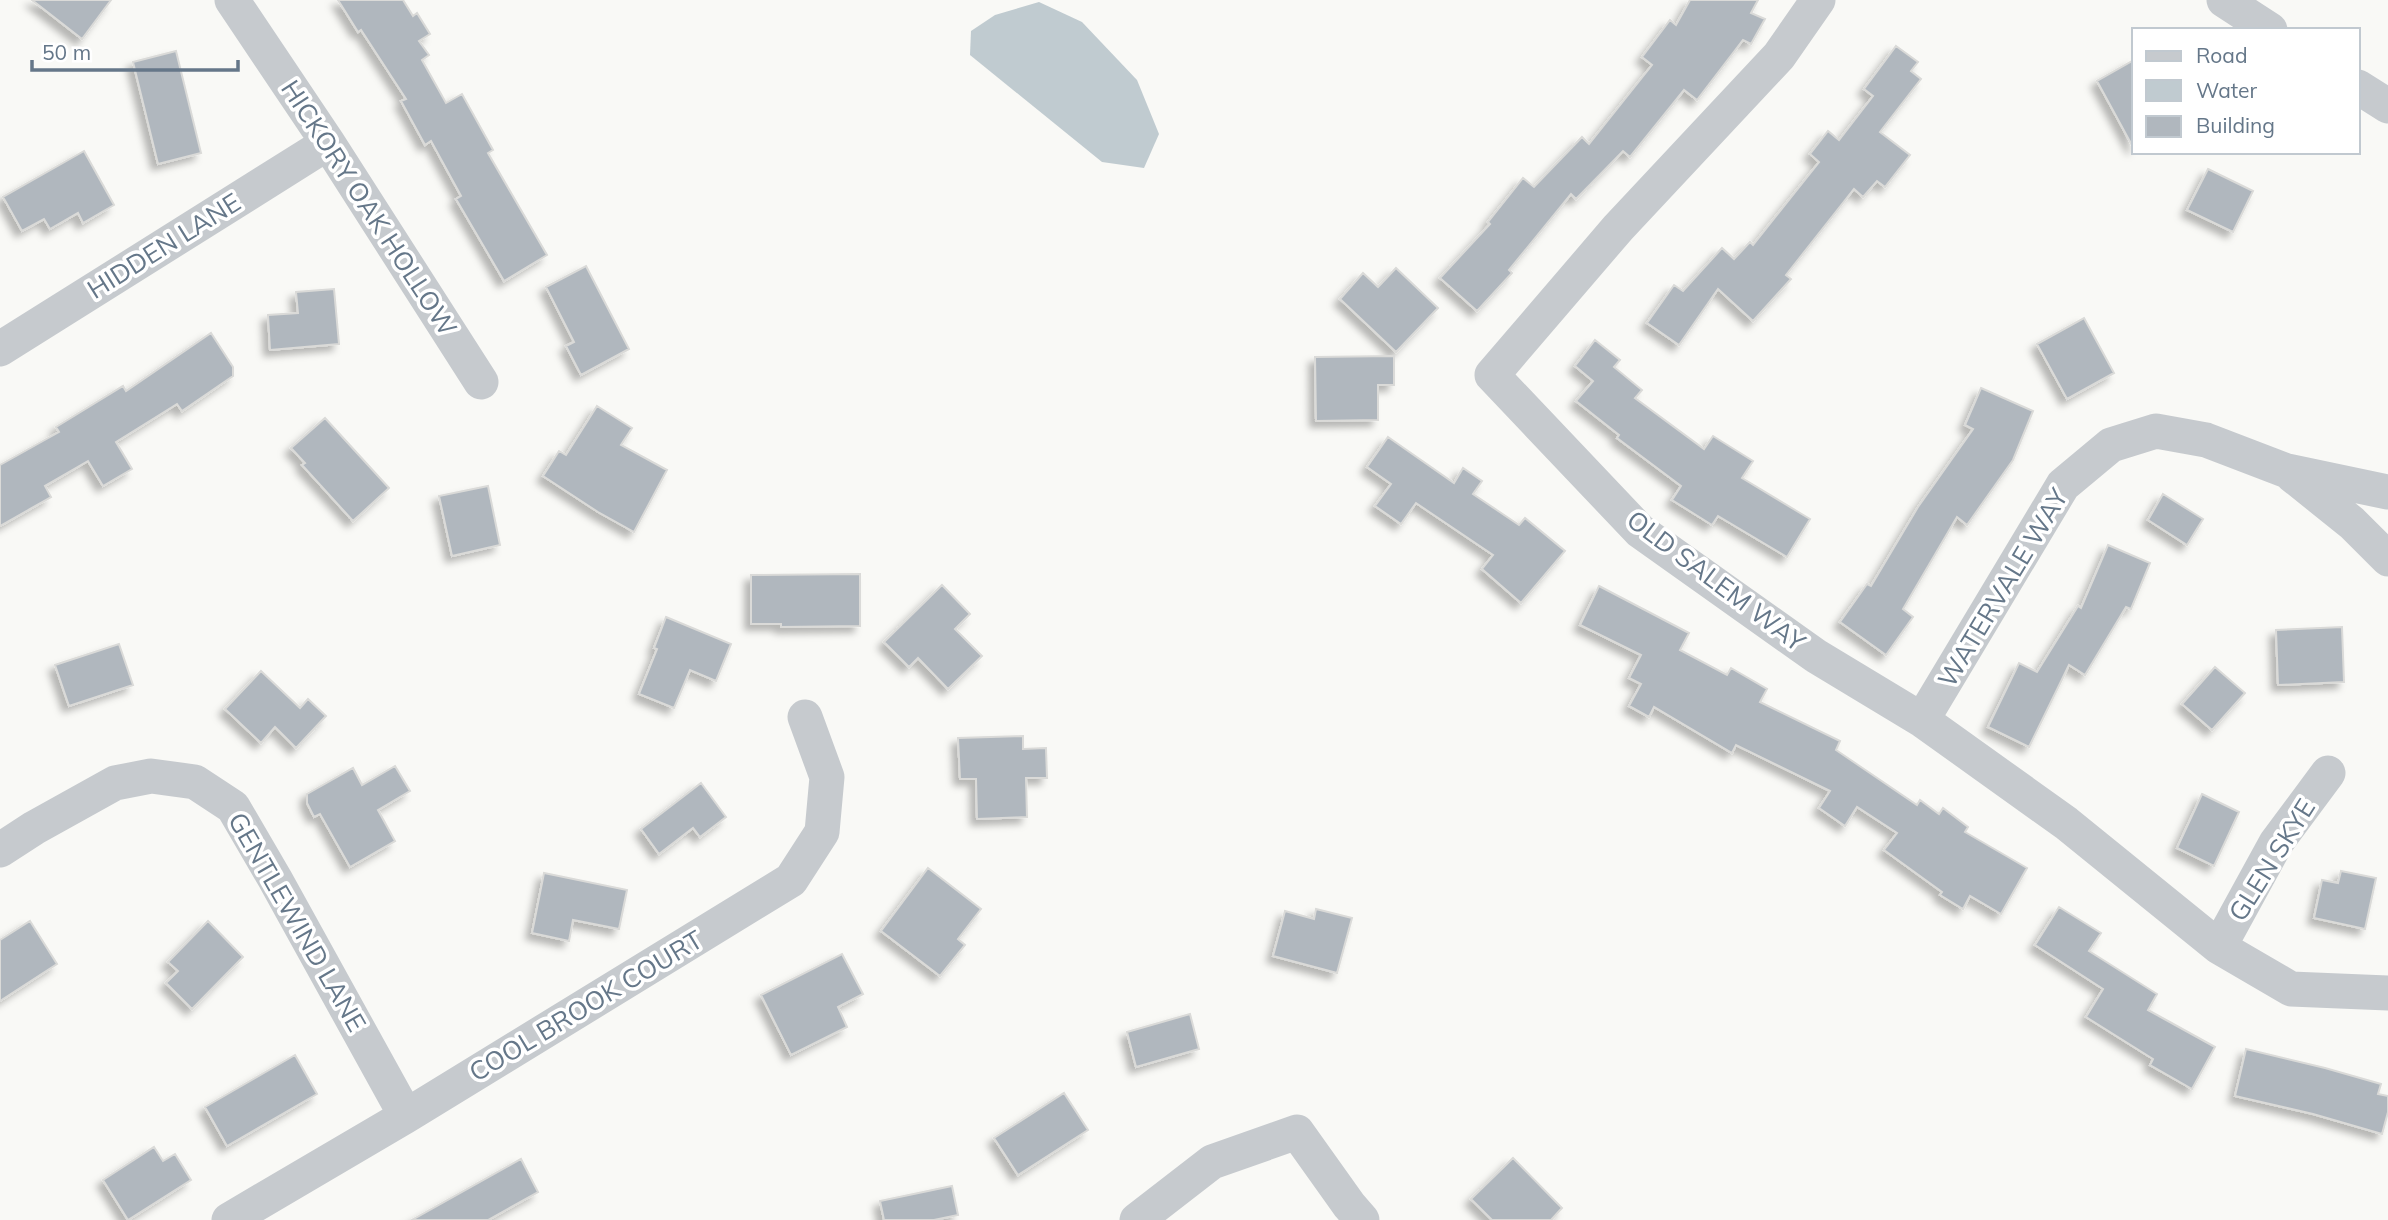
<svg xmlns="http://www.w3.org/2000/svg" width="2388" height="1220" font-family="Mulish,sans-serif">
	<defs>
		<filter id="shadow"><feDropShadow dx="-6" dy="6" stdDeviation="3.5" flood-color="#0004"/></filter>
	</defs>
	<rect width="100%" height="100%" fill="#f9f9f6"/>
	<path fill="#c0cbd0" d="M 1039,2 L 1082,22 L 1137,80 L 1159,134 L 1144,168 L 1102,162 L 970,55 L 971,31 L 995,15 Z"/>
	<path fill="#b0b7be" stroke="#dadad8" stroke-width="2" filter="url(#shadow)" d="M 32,0 L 111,0 L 82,39 Z
		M 338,0 L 403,0 L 413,16 L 417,13 L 430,34 L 419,41 L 429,55 L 422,60 L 446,103 L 462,94 L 493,150 L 488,153 L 547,255 L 504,281 L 456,199 L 461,196 L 431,141 L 425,145 L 401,101 L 406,99 L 361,30 L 358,32 Z
		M 1690,0 L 1758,0 L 1751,13 L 1765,19 L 1751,44 L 1743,40 L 1697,100 L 1684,90 L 1630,157 L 1623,151 L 1576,199 L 1571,194 L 1509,270 L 1512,273 L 1477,311 L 1440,278 L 1490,224 L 1488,222 L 1523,178 L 1534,187 L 1582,137 L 1589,144 L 1652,65 L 1642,57 L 1670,20 L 1676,25 Z
		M 1896,46 L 1918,62 L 1911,71 L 1921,79 L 1880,132 L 1910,155 L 1885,187 L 1877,181 L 1863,197 L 1854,189 L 1786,275 L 1791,279 L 1753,321 L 1718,289 L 1679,345 L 1647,323 L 1674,285 L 1683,291 L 1722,248 L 1734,259 L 1750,242 L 1753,245 L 1819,162 L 1810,154 L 1828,131 L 1839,140 L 1873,96 L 1864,89 Z
		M 176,51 L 201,153 L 158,164 L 133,62 Z
		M 2134,60 L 2134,149 L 2097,81 Z
		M 84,151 L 114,205 L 83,223 L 78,213 L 50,229 L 44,219 L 22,231 L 3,197 Z
		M 2208,169 L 2253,191 L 2233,232 L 2187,210 Z
		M 586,266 L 629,349 L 581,375 L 566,346 L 574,342 L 546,287 Z
		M 1396,268 L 1438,308 L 1396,352 L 1340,299 L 1363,273 L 1378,287 Z
		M 334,289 L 339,344 L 270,350 L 268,315 L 298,313 L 296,292 Z
		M 2084,318 L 2114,373 L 2067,399 L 2037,344 Z
		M 211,333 L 233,367 L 233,376 L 182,411 L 177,404 L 116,442 L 132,469 L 103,486 L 88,461 L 45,486 L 51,497 L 0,526 L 0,465 L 59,432 L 56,427 L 123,386 L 126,391 Z
		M 1595,340 L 1620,360 L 1614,367 L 1642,390 L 1635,398 L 1704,449 L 1713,436 L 1753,461 L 1742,478 L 1810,519 L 1787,557 L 1718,516 L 1712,525 L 1672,500 L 1681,486 L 1617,438 L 1619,435 L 1576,401 L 1593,381 L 1575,366 Z
		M 1394,356 L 1394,385 L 1378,385 L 1378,420 L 1316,421 L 1315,357 Z
		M 1981,388 L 2033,411 L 2013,460 L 1967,525 L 1957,517 L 1903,609 L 1913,617 L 1886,655 L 1840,622 L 1867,584 L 1871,586 L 1918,507 L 1973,429 L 1965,425 Z
		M 597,406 L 632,428 L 621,445 L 667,470 L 634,532 L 598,512 L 543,476 L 559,451 L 566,455 Z
		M 325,418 L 389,488 L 353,521 L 302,465 L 305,463 L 291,448 Z
		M 1388,437 L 1454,483 L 1463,468 L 1482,481 L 1473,494 L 1519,525 L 1525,518 L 1565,551 L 1521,603 L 1482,569 L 1493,555 L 1416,503 L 1401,524 L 1375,506 L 1391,484 L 1367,467 Z
		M 488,486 L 500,545 L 452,556 L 439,496 Z
		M 2163,494 L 2203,519 L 2187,545 L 2148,520 Z
		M 2108,545 L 2150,563 L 2131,609 L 2126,607 L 2085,675 L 2069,665 L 2029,747 L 1988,727 L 2019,663 L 2037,672 L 2078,606 L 2081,608 Z
		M 860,574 L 860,626 L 781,627 L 781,624 L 751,624 L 751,575 Z
		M 942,585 L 970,614 L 955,629 L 982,656 L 948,689 L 918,658 L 909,667 L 884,642 Z
		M 1599,586 L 1689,633 L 1680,650 L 1727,675 L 1731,668 L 1767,689 L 1760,702 L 1840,741 L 1836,750 L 1917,805 L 1920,800 L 1939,814 L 1943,808 L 1968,827 L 1965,832 L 2027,868 L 2001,914 L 1970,896 L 1963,909 L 1940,895 L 1942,892 L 1884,850 L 1897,833 L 1857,807 L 1845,826 L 1819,808 L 1830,791 L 1736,745 L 1732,753 L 1654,707 L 1649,717 L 1629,706 L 1641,684 L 1629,678 L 1641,655 L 1580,625 Z
		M 666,617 L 731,644 L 716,681 L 690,670 L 674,708 L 639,694 L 657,649 L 654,648 Z
		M 2342,627 L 2344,682 L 2278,685 L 2276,630 Z
		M 119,644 L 133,685 L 69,706 L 55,665 Z
		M 2215,667 L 2245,693 L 2212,730 L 2182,704 Z
		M 261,671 L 300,708 L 308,699 L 326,716 L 296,748 L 275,727 L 261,743 L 225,709 Z
		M 1023,736 L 1023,749 L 1046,748 L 1047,778 L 1026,778 L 1027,817 L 977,819 L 976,779 L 960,779 L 958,738 Z
		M 395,766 L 410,791 L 378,810 L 395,841 L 350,867 L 320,814 L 314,817 L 307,803 L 307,794 L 353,768 L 362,785 Z
		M 701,783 L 726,817 L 700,837 L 693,828 L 659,854 L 641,829 Z
		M 2202,794 L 2239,812 L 2214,866 L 2177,848 Z
		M 928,868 L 981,909 L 958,939 L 965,945 L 940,976 L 881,931 Z
		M 2341,871 L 2376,878 L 2365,929 L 2314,918 L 2322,880 L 2338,883 Z
		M 544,873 L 627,890 L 619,929 L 573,920 L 569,941 L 532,933 Z
		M 2059,907 L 2101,933 L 2089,951 L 2157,994 L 2148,1010 L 2215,1047 L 2192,1089 L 2150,1065 L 2153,1059 L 2086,1017 L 2103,989 L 2035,945 Z
		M 1316,909 L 1352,918 L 1337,973 L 1273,956 L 1285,911 L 1314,919 Z
		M 30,921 L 57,964 L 0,1001 L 0,940 Z
		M 208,921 L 243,957 L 192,1009 L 166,983 L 178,971 L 168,962 Z
		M 842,954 L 863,994 L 838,1007 L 847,1027 L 791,1055 L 761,995 Z
		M 1190,1014 L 1199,1049 L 1136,1067 L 1127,1032 Z
		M 2246,1049 L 2325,1068 L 2381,1084 L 2378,1094 L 2388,1096 L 2388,1112 L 2382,1134 L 2313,1114 L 2235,1096 Z
		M 295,1055 L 317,1094 L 227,1146 L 205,1107 Z
		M 1064,1093 L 1088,1130 L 1018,1175 L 994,1138 Z
		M 154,1147 L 163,1161 L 175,1154 L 191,1180 L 128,1220 L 103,1180 Z
		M 1513,1158 L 1562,1208 L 1551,1220 L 1492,1220 L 1471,1199 Z
		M 521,1159 L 538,1192 L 488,1220 L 412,1220 Z
		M 952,1186 L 958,1215 L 934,1220 L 884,1220 L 880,1201 Z"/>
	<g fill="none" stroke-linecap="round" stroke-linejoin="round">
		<path stroke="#c6cace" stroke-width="35" d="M 232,0 L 328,143 L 481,382
			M 1818,0 L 1779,56 L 1618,228 L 1492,375 L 1640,531 L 1816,656 L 1922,720 L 2066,823 L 2219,947 L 2291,989 L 2388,993
			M 2224,0 L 2270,30
			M 2358,87 L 2388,106
			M 0,349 L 328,143
			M 2292,475 L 2352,523 L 2388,559
			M 1922,720 L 2063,485 L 2111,445 L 2156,431 L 2206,440 L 2287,471 L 2388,492
			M 0,850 L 34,828 L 115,783 L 151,776 L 195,782 L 233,807 L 275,879 L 406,1116
			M 2219,947 L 2276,843 L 2328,773
			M 229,1220 L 406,1116 L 791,880 L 822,832 L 827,777 L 805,717
			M 1137,1220 L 1212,1162 L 1297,1132 L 1349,1205 L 1362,1220"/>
	</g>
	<g text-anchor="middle" stroke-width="7" stroke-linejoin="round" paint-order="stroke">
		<g font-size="26" fill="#657789" stroke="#fff">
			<text transform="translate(369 208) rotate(57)" y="9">HICKORY OAK HOLLOW</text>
			<text transform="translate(164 246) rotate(-32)" y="9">HIDDEN LANE</text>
			<text transform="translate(1716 581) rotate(37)" y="9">OLD SALEM WAY</text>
			<text transform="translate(2003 588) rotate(-59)" y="9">WATERVALE WAY</text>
			<text transform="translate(2272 860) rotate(-58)" y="9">GLEN SKYE</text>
			<text transform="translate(297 922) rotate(60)" y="9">GENTLEWIND LANE</text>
			<text transform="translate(586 1006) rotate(-31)" y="9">COOL BROOK COURT</text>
		</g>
	</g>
	<rect x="2132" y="28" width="228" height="126" fill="#ffffff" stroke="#c1c9d0" stroke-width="2"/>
	<rect x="2146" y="51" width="35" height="10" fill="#c6cace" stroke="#c1c9d0" stroke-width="2"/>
	<text x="2196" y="63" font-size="21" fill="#657789">Road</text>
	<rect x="2146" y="80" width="35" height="21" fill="#c0cbd0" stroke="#c1c9d0" stroke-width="2"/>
	<text x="2196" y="98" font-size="21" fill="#657789">Water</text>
	<rect x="2146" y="116" width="35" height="21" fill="#b0b7be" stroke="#c1c9d0" stroke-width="2"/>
	<text x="2196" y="133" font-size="21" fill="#657789">Building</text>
	<path d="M32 60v10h206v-10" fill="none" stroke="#657789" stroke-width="3.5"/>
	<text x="42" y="60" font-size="21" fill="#657789" stroke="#ffffff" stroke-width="5" paint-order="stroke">50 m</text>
</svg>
